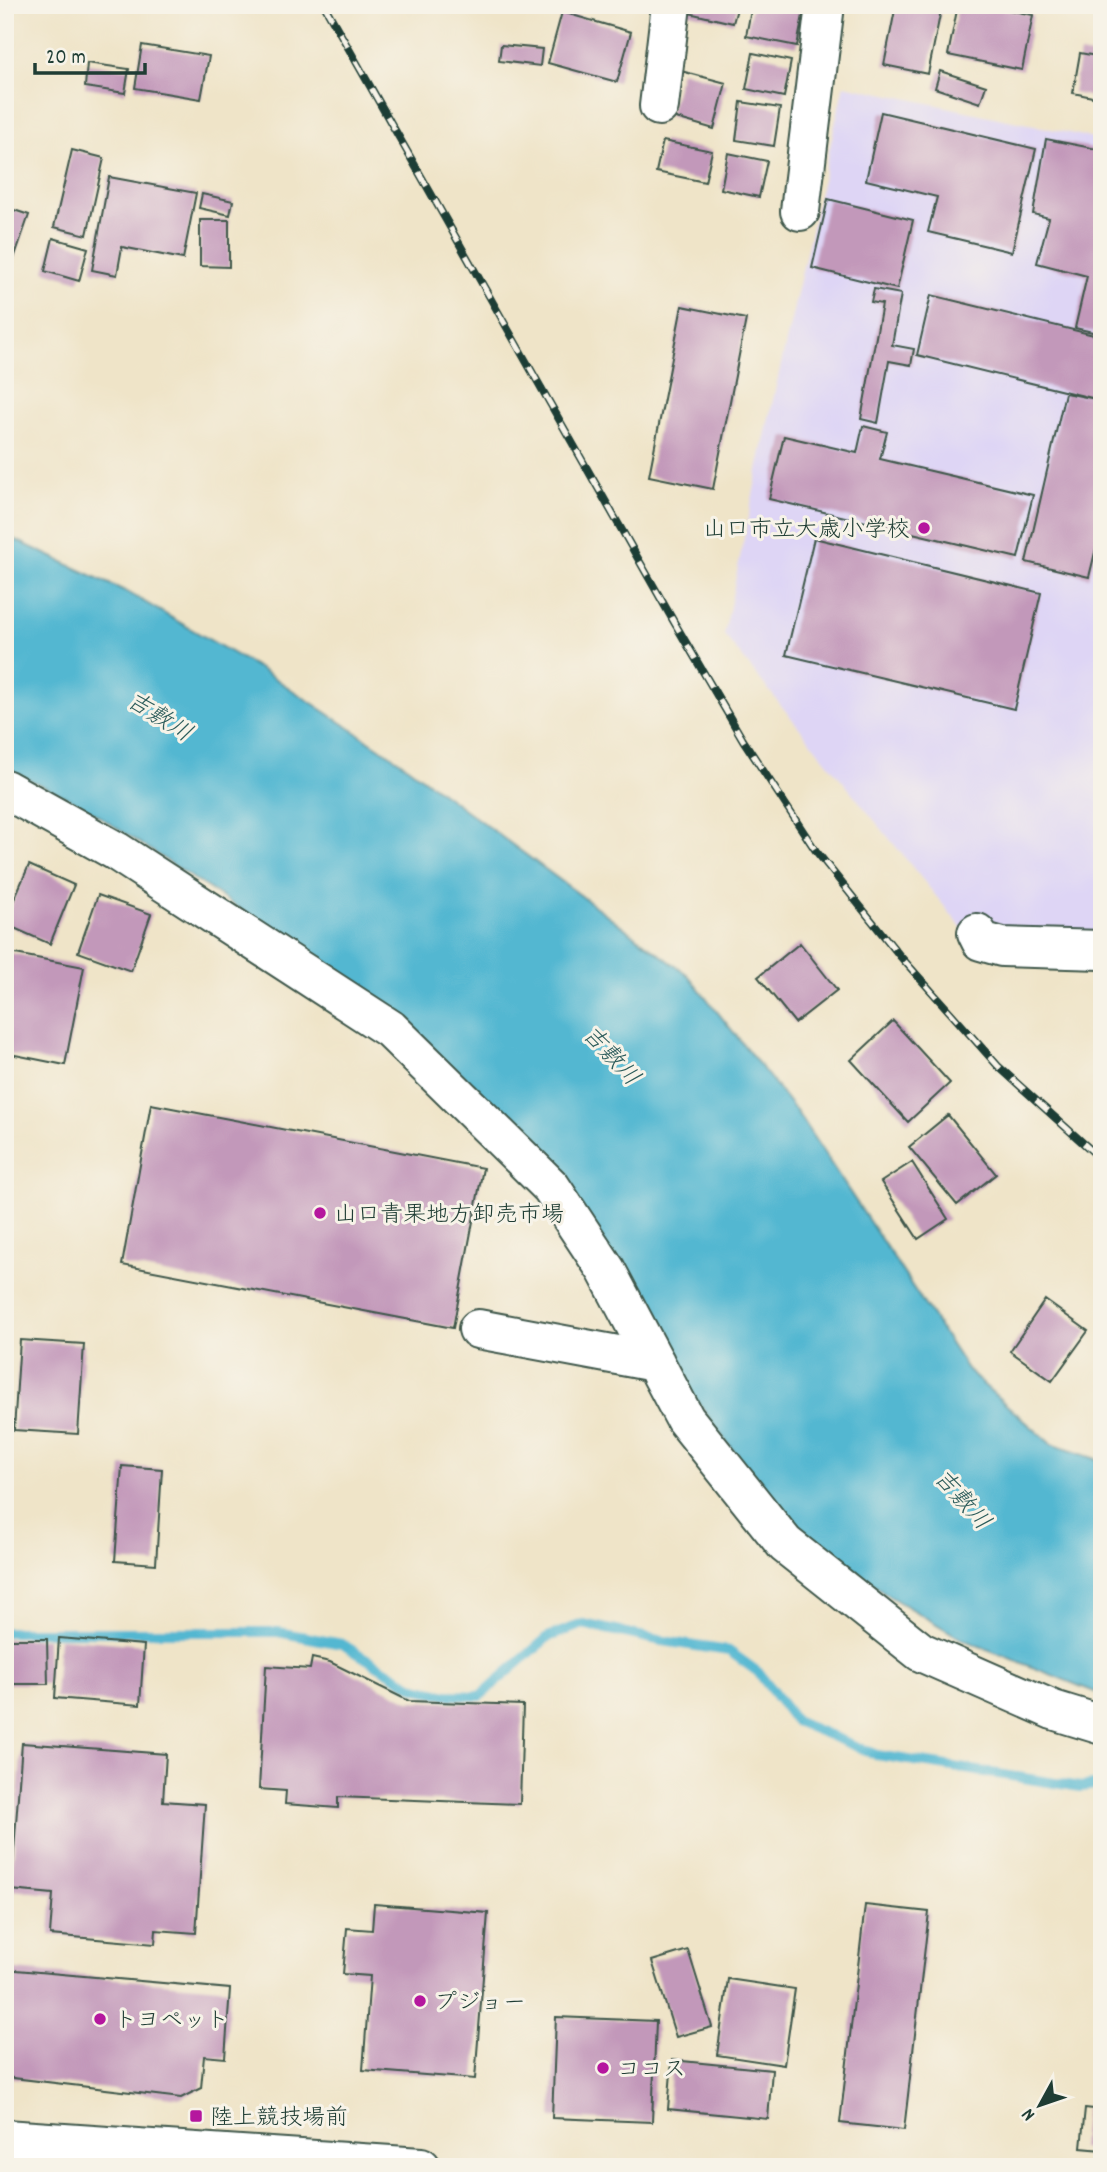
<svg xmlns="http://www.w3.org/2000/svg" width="1107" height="2172" font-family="Dekko,'Klee One',sans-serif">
	<rect width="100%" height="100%" fill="#f7f3e8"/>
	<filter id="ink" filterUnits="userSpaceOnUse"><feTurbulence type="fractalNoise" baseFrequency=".0143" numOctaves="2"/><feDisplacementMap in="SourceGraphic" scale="14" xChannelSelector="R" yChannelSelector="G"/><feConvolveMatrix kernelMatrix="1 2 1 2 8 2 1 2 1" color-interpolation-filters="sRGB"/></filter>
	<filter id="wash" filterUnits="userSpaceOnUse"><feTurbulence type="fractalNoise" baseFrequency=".00686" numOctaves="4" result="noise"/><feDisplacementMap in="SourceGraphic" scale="28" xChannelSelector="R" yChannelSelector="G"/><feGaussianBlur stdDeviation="1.57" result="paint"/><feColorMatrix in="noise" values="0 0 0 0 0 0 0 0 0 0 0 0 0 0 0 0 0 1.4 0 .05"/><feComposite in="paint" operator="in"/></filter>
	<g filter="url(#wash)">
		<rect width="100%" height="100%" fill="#efe4c8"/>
		<path fill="#ded5f5" d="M 844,85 L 1102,140 L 1102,938 L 966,933 L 724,635 L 768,422 Z"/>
		<path fill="#53b7d1" stroke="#397a82" stroke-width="2" d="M 5,535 L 127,592 L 265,672 L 398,760 L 688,975 L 796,1111 L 969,1372 L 1051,1444 L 1102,1461 L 1102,1695 L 962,1639 L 889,1596 L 798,1526 L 727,1443 L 664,1354 L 552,1166 L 255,919 L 79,803 L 5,768 Z"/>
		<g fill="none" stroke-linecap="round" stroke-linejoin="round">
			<path stroke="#53b7d1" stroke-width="10" d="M 5,1632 L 278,1632 L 342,1644 L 415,1688 L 447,1695 L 480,1696 L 548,1637 L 583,1624 L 663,1641 L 729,1651 L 758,1672 L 795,1721 L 877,1755 L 1080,1787 L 1102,1784"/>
		</g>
		<g id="blocks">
			<path fill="#c298ba" d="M 681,5 L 738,5 L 733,23 L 680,11 Z
				M 752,5 L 805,5 L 797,46 L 746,36 Z
				M 896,5 L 942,5 L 928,74 L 884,65 Z
				M 958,5 L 984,5 L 1033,15 L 1022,70 L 948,55 Z
				M 1045,5 L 1070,5 L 1069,11 Z
				M 562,12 L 631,32 L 617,82 L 548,63 Z
				M 142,45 L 209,56 L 201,99 L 135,88 Z
				M 501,45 L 542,49 L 540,66 L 499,61 Z
				M 753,53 L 791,61 L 784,97 L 746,89 Z
				M 1080,53 L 1102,57 L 1102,99 L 1073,93 Z
				M 87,63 L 129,69 L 125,93 L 85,87 Z
				M 681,71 L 726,83 L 714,129 L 669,116 Z
				M 940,71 L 986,86 L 980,103 L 935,88 Z
				M 741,102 L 780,108 L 774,146 L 736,140 Z
				M 881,112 L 1036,149 L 1012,252 L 928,232 L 937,197 L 866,180 Z
				M 1046,139 L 1102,150 L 1102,315 L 1097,333 L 1075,328 L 1087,276 L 1037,263 L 1049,218 L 1033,214 Z
				M 663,141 L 712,151 L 705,182 L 656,172 Z
				M 72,150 L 104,158 L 87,235 L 54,227 Z
				M 728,153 L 767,161 L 759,197 L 721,189 Z
				M 109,177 L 196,193 L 183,259 L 122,247 L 117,275 L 92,270 Z
				M 202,194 L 233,201 L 230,215 L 199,208 Z
				M 828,199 L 913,220 L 897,289 L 812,268 Z
				M 5,207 L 29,215 L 10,270 L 5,269 Z
				M 200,220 L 229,220 L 229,267 L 200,266 Z
				M 53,238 L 88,248 L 79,281 L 45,271 Z
				M 874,289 L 901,294 L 892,345 L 914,349 L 911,365 L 889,361 L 878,423 L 861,419 L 882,304 L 871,302 Z
				M 931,295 L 1102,337 L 1102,524 L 1089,577 L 1026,562 L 1065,393 L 1096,399 L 917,355 Z
				M 682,306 L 746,319 L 713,489 L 649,476 Z
				M 863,426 L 887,432 L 880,459 L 1033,495 L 1018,558 L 769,499 L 784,436 L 857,453 Z
				M 814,538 L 1041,593 L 1014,709 L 786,655 Z
				M 29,865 L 74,885 L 50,944 L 5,924 L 5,920 Z
				M 98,895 L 151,914 L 131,971 L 78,952 Z
				M 800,943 L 837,990 L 795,1023 L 758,977 Z
				M 5,952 L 84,967 L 65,1065 L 5,1053 Z
				M 893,1021 L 950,1083 L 908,1122 L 851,1060 Z
				M 151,1104 L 483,1168 L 453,1328 L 122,1265 Z
				M 948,1115 L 996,1174 L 957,1205 L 909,1147 Z
				M 912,1162 L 948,1219 L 918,1239 L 881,1182 Z
				M 1045,1300 L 1088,1331 L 1052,1381 L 1010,1351 Z
				M 20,1340 L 84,1344 L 78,1434 L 14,1430 Z
				M 122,1466 L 162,1469 L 156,1564 L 115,1561 Z
				M 59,1638 L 144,1645 L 140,1705 L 55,1698 Z
				M 5,1639 L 47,1639 L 48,1684 L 5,1684 Z
				M 312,1658 L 330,1662 L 409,1701 L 523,1705 L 520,1804 L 338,1797 L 338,1808 L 285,1804 L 286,1791 L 259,1789 L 266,1666 L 310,1669 Z
				M 22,1743 L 166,1754 L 163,1801 L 205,1804 L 196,1933 L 156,1930 L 155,1944 L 50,1935 L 53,1894 L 11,1890 Z
				M 374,1904 L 488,1913 L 475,2079 L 363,2070 L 370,1976 L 343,1974 L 347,1928 L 372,1930 Z
				M 865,1905 L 929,1912 L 904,2130 L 840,2123 Z
				M 688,1950 L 712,2027 L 676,2037 L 652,1961 Z
				M 5,1969 L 230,1989 L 225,2058 L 204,2056 L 201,2088 L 181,2098 L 5,2077 Z
				M 728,1979 L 795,1989 L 784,2065 L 717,2055 Z
				M 556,2017 L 656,2021 L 652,2122 L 552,2118 Z
				M 672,2060 L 772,2070 L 768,2119 L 668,2109 Z
				M 1085,2108 L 1102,2110 L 1102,2150 L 1081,2148 Z"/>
		</g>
	</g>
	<g filter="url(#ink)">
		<use href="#blocks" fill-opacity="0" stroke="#3e564a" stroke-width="2"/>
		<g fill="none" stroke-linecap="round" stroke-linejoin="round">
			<defs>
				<path id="minor" d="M 659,106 L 671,5
					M 800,211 L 825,5
					M 5,789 L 116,851 L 390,1029 L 551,1187 L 606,1270 L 685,1419 L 785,1544 L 921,1652 L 1053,1710 L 1102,1725
					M 977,933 L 981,941 L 1002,947 L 1102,950
					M 478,1329 L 655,1362"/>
				<path id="major" d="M 5,2139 L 421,2167"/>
			</defs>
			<use href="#minor" stroke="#3e564a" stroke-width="42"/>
			<use href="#major" stroke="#3e564a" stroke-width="42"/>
			<use href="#minor" stroke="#fff" stroke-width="38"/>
			<use href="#major" stroke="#fff" stroke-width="38"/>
			<defs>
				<path id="rail" d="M 324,5 L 674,622 L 743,740 L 816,851 L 900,956 L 998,1066 L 1102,1160"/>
			</defs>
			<use href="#rail" stroke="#1f3d34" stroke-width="8"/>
			<use href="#rail" stroke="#f7f3e8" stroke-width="5" stroke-dasharray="16" stroke-linecap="butt"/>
		</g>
	</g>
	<g fill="#b5179e" stroke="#f7f3e8" stroke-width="2.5">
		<circle cx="924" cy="528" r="7"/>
		<circle cx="320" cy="1213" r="7"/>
		<circle cx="420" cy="2001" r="7"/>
		<circle cx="100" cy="2019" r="7"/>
		<circle cx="603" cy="2068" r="7"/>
		<rect x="189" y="2109" width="14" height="14" rx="3.5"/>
	</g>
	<g text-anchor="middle" stroke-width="6" stroke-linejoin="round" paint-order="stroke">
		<g font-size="23" fill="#1f3d34" stroke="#f7f3e8" text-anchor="start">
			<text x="910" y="536" text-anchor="end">山口市立大歳小学校</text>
			<text x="334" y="1221">山口青果地方卸売市場</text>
			<text x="434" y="2009">プジョー</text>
			<text x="114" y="2027">トヨペット</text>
			<text x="617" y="2076">ココス</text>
			<text x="210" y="2124">陸上競技場前</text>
		</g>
		<g font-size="24" font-style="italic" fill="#2c5c5b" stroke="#f7f3e8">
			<text transform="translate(160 716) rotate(32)" y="8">吉敷川</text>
			<text transform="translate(612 1055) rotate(47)" y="8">吉敷川</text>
			<text transform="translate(963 1499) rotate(48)" y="8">吉敷川</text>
		</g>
	</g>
	<rect width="1107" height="2172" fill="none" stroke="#f7f3e8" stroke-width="28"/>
	<g transform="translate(1040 2105) rotate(230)" stroke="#f7f3e8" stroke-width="5" paint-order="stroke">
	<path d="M0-5L12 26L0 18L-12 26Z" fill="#1f3d34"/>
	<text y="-10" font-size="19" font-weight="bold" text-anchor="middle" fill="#1f3d34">N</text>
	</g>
	<path d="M35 63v10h110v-10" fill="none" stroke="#1f3d34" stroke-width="3.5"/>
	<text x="46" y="63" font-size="21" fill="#1f3d34" stroke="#f7f3e8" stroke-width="5" paint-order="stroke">20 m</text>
</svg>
